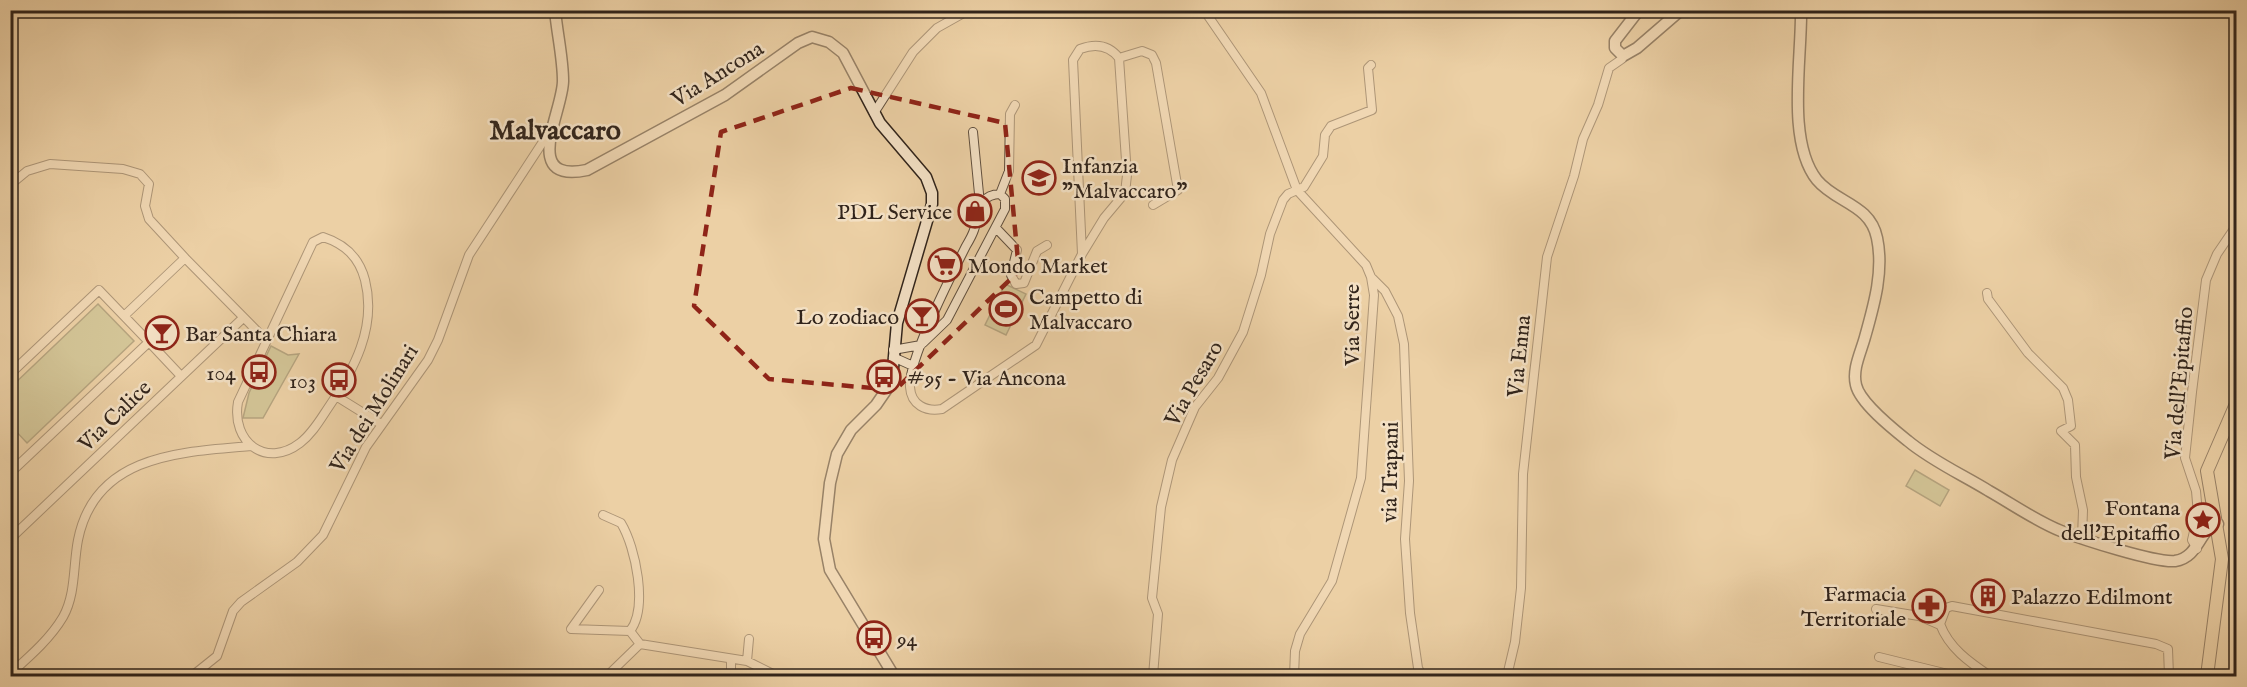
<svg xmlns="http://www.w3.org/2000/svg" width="2247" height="687" font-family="'IM FELL English',serif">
	<rect width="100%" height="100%" fill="#ecd0a5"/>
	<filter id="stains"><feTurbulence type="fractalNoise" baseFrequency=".00333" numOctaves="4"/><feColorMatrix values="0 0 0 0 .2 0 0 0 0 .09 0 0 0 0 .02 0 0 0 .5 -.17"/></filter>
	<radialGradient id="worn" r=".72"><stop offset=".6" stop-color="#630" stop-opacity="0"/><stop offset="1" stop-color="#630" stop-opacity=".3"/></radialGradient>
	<path fill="#b7bb87" stroke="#747051" stroke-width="1.5" d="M 1005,284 L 1026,294 L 1006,335 L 985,325 Z
		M 98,304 L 134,341 L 27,443 L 11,426 L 11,387 Z
		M 271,346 L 288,355 L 299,354 L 263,418 L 243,418 L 249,393 Z
		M 1915,470 L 1949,490 L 1940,506 L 1906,486 Z"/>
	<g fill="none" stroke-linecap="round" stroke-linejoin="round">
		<defs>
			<path id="street" d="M 1204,10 L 1261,93 L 1297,190 L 1366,265 L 1371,277 L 1374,295 L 1361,478 L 1332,581 L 1300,634 L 1295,651 L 1294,676
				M 1119,58 L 1142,51 L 1152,55 L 1156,63 L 1178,190 L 1153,205
				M 874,113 L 913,52 L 937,28 L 969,10
				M 973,132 L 980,204
				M 10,185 L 27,171 L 50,164 L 123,169 L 140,174 L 149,184 L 145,206 L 149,219 L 185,258
				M 1000,194 C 977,195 980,213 974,230 C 972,236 969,241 966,246 C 952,274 908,359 910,387 C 911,405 926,412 942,409 L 1036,345 L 1082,254 L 1104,218 L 1125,193 L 1127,175 L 1119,58 C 1109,45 1096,43 1080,49 L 1073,60 L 1082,254
				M 1000,194 L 1009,171 L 1010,114 L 1015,105
				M 996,228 L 1017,250 L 1011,275 L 1016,284 L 1024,283 L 1037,251 L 1047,245
				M 323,237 C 345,244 359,257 365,280 C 377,327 354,370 328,408 C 320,420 312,434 300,443 C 266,469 231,442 238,402 L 313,242 Z
				M 1371,277 L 1385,291 L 1398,316 L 1404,344 L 1409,481 L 1405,539 L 1410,613 L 1418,668 L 1422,676
				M 1987,293 L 1988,299 L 2028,353 L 2063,388 L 2068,400 L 2071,426 L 2061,431 L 2075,445 L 2076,477 L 2083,510 L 2082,538
				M 124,316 L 185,258 L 266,340
				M 149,342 L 181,376
				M 923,343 L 947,320 L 1005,209 L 1005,199 L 1000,194
				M 893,350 L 921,345
				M 893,357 L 913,366
				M 10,374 L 99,290 L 149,342 L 10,473
				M 336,396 L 381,424
				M 603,515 L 621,523 C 636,548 648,608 630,631
				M 10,539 L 243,318
				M 2197,549 L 2192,540 L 2198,514 L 2196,491 L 2185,458 L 2192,392 L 2206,280 L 2217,254 L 2236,226
				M 599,590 L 571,629 L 630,631 L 640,644
				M 1876,609 L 1919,616 L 1940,625
				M 640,644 L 747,661 L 777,676
				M 1879,657 L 1956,676
				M 731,659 L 731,676
				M 747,661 L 749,639
				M 10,674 C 29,657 50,639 63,617 C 76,594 73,565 78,540 C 95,454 182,452 251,446
				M 192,676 L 217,656 L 233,611 L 241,602 L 297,562 L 323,535 L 366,447 L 428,360 L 438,340 L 469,255 L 550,131
				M 607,676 L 640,644
				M 1153,676 L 1158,614 L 1152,598 L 1161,507 L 1172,460 L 1195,407 L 1218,378 L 1243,332 L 1261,275 L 1270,234 L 1283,200 L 1288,194 L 1304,187 L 1323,156 L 1325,135 L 1331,126 L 1372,110 L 1368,68 L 1371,65
				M 1507,676 L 1515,642 L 1521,588 L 1523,474 L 1547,257 L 1574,176 L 1583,139 L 1598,105 L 1609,68 L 1622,59 L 1623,56
				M 1990,676 C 1969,662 1949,648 1940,624 L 1946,608 L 1952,606 L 2156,644 L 2168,649 L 2169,676"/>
			<path id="secondary" d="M 555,10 C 557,33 563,58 563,81 C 563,111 520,184 587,170 L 725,95 L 798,43 L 812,37 L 829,42 L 843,53 L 880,123 L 926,177 L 932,193 L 932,204 L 897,323 L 893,368 L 887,389 L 876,405 L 851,430 L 837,454 L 830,483 L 824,539 L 830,570 L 894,676
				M 1639,10 L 1615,41 L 1615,48 L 1623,56 L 1637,48 L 1681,10
				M 1801,10 C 1802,58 1786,141 1817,180 C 1836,203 1870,204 1877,238 C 1884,271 1874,305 1865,337 C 1861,352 1852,369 1856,385 C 1860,403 1893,429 1908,441 C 1932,461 1963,475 1989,491 C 2012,504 2036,521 2061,531 C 2082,539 2155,563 2175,561 C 2200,557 2199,528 2218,524"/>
			<path id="primary" d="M 2207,676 L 2222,559 L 2207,471 L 2236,404"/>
		</defs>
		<use href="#street" stroke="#604f3e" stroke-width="10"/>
		<use href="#secondary" stroke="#31241b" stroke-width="13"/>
		<use href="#primary" stroke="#31241b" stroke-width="14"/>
		<use href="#street" stroke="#f3e0c4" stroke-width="8"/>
		<use href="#secondary" stroke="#f3e0c4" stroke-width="10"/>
		<use href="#primary" stroke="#ecd0a5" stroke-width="12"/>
	</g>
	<path d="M0 0H2247V687H0ZM 851,88 L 1005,123 L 1019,271 L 895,390 L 769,379 L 694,306 L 721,132 Z" fill="#ecd0a5" fill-opacity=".55" fill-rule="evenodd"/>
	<path fill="none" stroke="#8f2418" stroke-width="4.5" stroke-dasharray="12 8" stroke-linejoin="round" d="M 851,88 L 1005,123 L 1019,271 L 895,390 L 769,379 L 694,306 L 721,132 Z"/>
	<defs>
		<symbol id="school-ring" viewBox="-11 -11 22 22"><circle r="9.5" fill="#f3e0c4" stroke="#8f2418" stroke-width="1.5"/><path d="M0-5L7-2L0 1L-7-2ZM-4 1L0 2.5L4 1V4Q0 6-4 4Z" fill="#8f2418"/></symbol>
		<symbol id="shop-ring" viewBox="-11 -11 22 22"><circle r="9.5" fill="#f3e0c4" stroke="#8f2418" stroke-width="1.5"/><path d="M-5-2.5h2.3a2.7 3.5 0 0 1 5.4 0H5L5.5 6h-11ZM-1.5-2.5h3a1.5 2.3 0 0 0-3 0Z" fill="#8f2418"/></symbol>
		<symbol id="supermarket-ring" viewBox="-11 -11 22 22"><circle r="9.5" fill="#f3e0c4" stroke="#8f2418" stroke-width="1.5"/><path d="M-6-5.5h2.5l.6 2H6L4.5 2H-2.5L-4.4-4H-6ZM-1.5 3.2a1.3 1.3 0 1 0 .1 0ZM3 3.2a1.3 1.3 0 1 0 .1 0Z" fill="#8f2418"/></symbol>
		<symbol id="stadium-ring" viewBox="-11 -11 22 22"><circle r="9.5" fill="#f3e0c4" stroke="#8f2418" stroke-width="1.5"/><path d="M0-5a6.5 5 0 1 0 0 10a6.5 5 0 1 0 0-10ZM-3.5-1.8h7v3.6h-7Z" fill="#8f2418"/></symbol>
		<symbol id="bar-ring" viewBox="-11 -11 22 22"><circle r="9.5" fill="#f3e0c4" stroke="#8f2418" stroke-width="1.5"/><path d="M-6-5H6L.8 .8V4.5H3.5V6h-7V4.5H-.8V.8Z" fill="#8f2418"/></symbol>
		<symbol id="bus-ring" viewBox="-11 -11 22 22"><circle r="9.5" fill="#f3e0c4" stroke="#8f2418" stroke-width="1.5"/><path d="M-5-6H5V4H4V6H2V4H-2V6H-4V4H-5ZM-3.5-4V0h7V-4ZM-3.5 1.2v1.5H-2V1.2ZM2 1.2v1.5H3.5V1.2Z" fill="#8f2418"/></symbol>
		<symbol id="sight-ring" viewBox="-11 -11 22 22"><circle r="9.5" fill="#f3e0c4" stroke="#8f2418" stroke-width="1.5"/><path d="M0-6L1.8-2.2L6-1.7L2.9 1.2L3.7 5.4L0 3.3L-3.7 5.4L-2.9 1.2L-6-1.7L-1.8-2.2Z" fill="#8f2418"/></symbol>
		<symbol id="building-ring" viewBox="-11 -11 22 22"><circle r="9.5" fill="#f3e0c4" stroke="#8f2418" stroke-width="1.5"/><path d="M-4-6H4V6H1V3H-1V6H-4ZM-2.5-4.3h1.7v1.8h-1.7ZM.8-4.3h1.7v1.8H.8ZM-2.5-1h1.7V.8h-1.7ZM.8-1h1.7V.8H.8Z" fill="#8f2418"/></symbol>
		<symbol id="pharmacy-ring" viewBox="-11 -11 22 22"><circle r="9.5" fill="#f3e0c4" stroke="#8f2418" stroke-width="1.5"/><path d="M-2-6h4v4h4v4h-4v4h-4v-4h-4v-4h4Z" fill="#8f2418"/></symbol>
	</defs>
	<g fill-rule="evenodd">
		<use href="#school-ring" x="1020" y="159" width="38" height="38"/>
		<use href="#shop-ring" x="956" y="192" width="38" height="38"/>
		<use href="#supermarket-ring" x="926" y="246" width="38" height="38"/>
		<use href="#stadium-ring" x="987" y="290" width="38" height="38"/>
		<use href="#bar-ring" x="903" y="297" width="38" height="38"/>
		<use href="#bar-ring" x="143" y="314" width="38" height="38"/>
		<use href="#bus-ring" x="240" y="353" width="38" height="38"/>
		<use href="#bus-ring" x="865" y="358" width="38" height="38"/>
		<use href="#bus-ring" x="320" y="361" width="38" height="38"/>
		<use href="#sight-ring" x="2184" y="501" width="38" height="38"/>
		<use href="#building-ring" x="1969" y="577" width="38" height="38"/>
		<use href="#pharmacy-ring" x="1910" y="587" width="38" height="38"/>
		<use href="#bus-ring" x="855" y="619" width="38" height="38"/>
	</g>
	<g text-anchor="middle" stroke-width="5" stroke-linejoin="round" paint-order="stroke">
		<g font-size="22" fill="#31241b" stroke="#f3e0c4">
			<text transform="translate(717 73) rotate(-32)" y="8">Via Ancona</text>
			<text transform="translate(1351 325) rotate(-90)" y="8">Via Serre</text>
			<text transform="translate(1518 356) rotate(-84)" y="8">Via Enna</text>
			<text transform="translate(1193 383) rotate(-60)" y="8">Via Pesaro</text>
			<text transform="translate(2178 383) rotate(-85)" y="8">Via dell'Epitaffio</text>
			<text transform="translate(373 408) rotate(-58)" y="8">Via dei Molinari</text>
			<text transform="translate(114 415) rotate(-44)" y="8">Via Calice</text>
			<text transform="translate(1389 472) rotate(-89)" y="8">via Trapani</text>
		</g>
		<g font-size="22" fill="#31241b" stroke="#f3e0c4" text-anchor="start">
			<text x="1062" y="173">Infanzia<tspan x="1062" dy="25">"Malvaccaro"</tspan></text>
			<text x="952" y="219" text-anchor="end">PDL Service</text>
			<text x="968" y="273">Mondo Market</text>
			<text x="1029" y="304">Campetto di<tspan x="1029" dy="25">Malvaccaro</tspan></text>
			<text x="899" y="324" text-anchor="end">Lo zodiaco</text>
			<text x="185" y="341">Bar Santa Chiara</text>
			<text x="236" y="380" text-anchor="end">104</text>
			<text x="907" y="385">#95 - Via Ancona</text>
			<text x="316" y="388" text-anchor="end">103</text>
			<text x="2180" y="515" text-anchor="end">Fontana<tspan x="2180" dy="25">dell'Epitaffio</tspan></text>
			<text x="1906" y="601" text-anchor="end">Farmacia<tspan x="1906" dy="25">Territoriale</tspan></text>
			<text x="2011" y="604">Palazzo Edilmont</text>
			<text x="897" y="646">94</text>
		</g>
		<g font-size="28" font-weight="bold" fill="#31241b" stroke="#f3e0c4">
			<text x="555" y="139">Malvaccaro</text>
		</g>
	</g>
	<rect width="2247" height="687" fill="none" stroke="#ecd0a5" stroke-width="36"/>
	<rect x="12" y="12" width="2223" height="663" fill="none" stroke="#31241b" stroke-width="3"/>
	<rect x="18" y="18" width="2211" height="651" fill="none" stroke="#31241b" stroke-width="1.5"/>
	<rect width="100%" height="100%" filter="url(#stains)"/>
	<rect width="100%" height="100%" fill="url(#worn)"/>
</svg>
